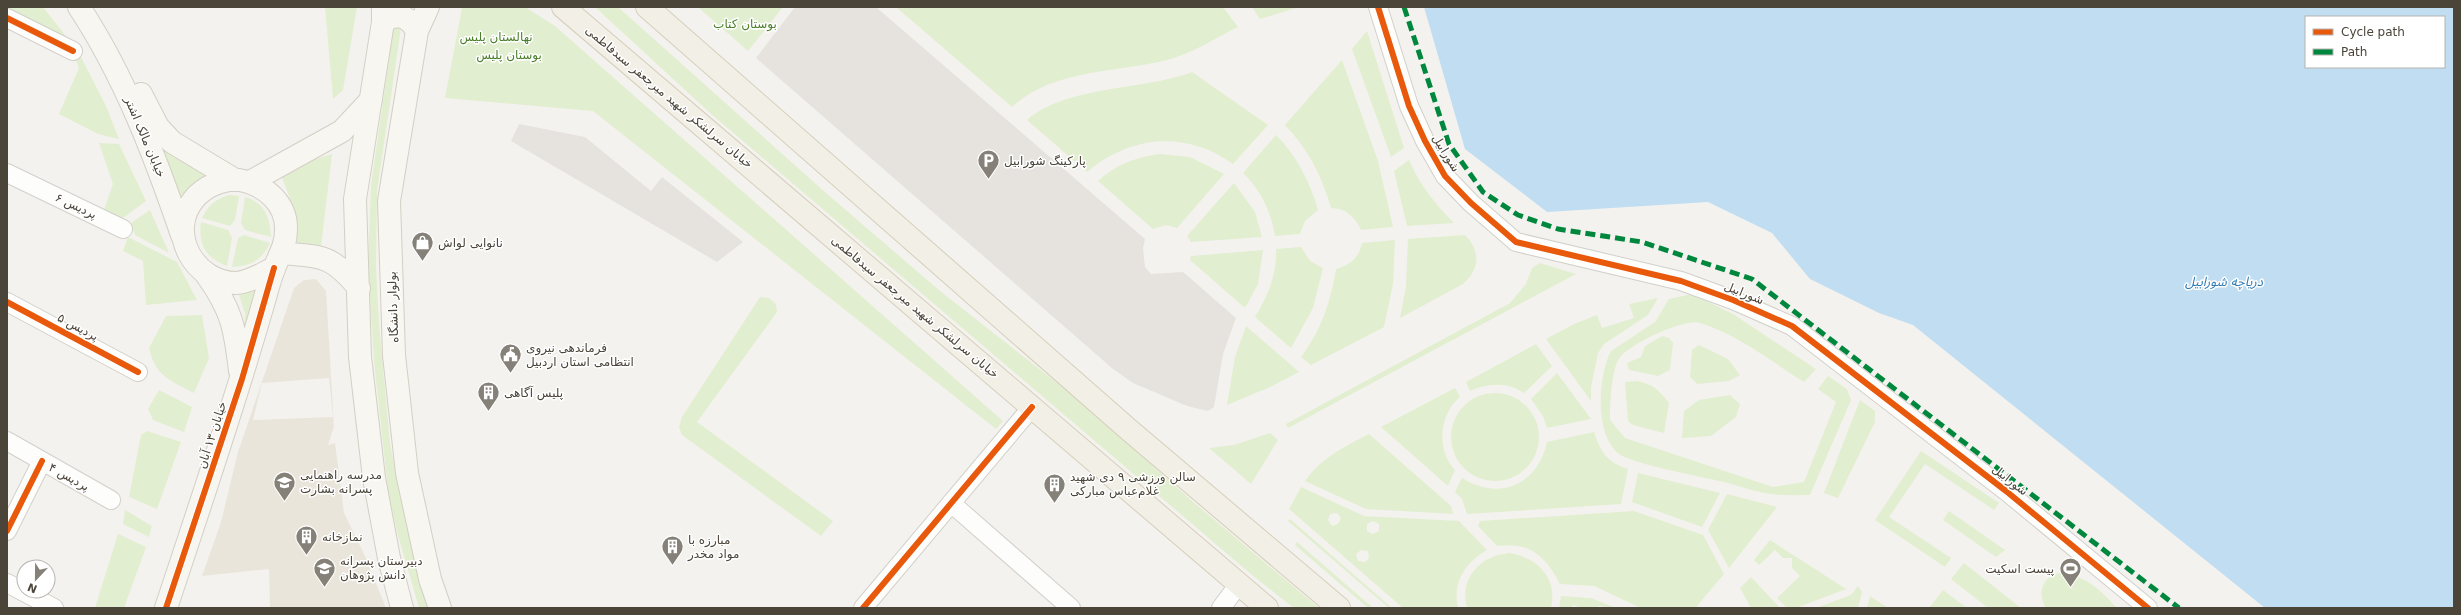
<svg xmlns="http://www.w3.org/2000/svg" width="2461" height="615" font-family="'DejaVu Sans','Noto Sans Arabic',sans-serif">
	<rect width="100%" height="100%" fill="#f4f2ee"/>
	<path fill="#eae5da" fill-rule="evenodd" d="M 316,279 L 326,291 L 334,427 L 328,445 L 335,443 L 344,513 L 365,556 L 386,608 L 270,608 L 269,569 L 202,576 L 221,522 L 238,452 L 294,288 L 304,280 ZM 329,378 L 333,417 L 253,420 L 262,383 Z"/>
	<path fill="#e1eecf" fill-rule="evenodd" d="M 7,7 L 43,7 L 76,49 L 7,13 Z
		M 325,7 L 357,7 L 343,90 L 333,99 Z
		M 465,7 L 525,7 L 555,26 L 1003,421 L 996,429 L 593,111 L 445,98 L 462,8 Z
		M 595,7 L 618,7 L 826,193 L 940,291 L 1084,404 L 1192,501 L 1319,608 L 1294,608 L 1252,575 L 710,113 Z
		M 698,7 L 783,7 L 748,51 Z
		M 896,7 L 1223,7 L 1238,27 C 1215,38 1192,54 1167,60 C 1115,73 1053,69 1012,107 Z
		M 1252,7 L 1299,7 L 1260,19 Z
		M 394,25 L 401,28 L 377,191 L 376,267 L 379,324 L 390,443 L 403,510 L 430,608 L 419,608 L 397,532 L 388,490 L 374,361 L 368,267 L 371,185 Z
		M 1367,31 L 1404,148 L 1391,157 L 1352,49 Z
		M 81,57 L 106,106 L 119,139 L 98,134 L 59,114 L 79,68 L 75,58 Z
		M 1342,60 L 1378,161 L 1393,227 L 1361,230 C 1355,217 1346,208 1331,208 C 1322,176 1308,149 1285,125 Z
		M 1192,72 L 1268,125 L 1233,164 C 1187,130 1130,135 1087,172 L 1027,120 C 1067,85 1142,91 1192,72 Z
		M 1276,135 C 1297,156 1310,182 1318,210 L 1305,221 L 1300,234 L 1275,236 C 1271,212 1261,190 1243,173 Z
		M 99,143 L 119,144 L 146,201 L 120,220 L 104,210 L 113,184 Z
		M 159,147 L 175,158 L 210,172 L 180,196 Z
		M 332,154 L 321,247 L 297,246 C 298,220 290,195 279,171 Z
		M 1161,154 L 1190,157 L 1224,174 L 1177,228 L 1166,225 L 1153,229 L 1098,181 C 1117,164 1136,157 1161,154 Z
		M 1409,160 C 1419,184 1436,205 1454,223 L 1407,226 L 1394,171 Z
		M 1234,183 L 1255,212 L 1262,237 L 1191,242 L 1187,236 Z
		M 230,195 L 239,196 L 235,220 L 230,226 L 202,218 C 208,205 217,198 230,195 Z
		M 245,197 C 265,203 270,217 271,237 L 245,230 L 241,223 Z
		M 150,210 L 169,253 L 135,235 L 131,223 Z
		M 201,222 L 228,230 L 232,238 L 227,266 C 206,258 198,245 201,222 Z
		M 244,235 L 270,243 C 262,260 251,266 232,267 L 238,238 Z
		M 1465,235 C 1481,251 1480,269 1463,284 L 1400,318 L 1406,286 L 1408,239 Z
		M 128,237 L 177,262 L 197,300 L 146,305 L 143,261 L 123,251 Z
		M 1395,240 L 1393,284 L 1384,327 L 1311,365 L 1301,357 C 1321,331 1331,301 1336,269 C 1350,265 1359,258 1362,243 Z
		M 1301,247 L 1310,261 L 1323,268 L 1313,308 L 1291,348 L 1255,317 C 1268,296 1277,274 1276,249 Z
		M 1263,250 L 1258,284 L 1245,308 L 1190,260 L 1191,256 Z
		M 1540,263 L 1576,274 L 1288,428 L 1286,424 L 1510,303 L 1526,284 L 1532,268 Z
		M 261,286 L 244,331 L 245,314 L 239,295 L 240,291 Z
		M 1692,294 L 1733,314 L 1816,369 L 1804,382 C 1772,362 1737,334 1700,323 C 1684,318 1631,344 1620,357 C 1611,369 1610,405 1610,420 L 1625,438 L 1773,487 L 1804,482 L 1836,402 L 1818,389 L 1828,376 L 1847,389 L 1851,400 L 1810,495 C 1798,495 1784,496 1771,494 C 1755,492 1739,486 1724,482 C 1703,477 1633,464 1619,454 C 1594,435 1598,375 1611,351 L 1655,322 L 1669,299 Z
		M 760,297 L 769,298 L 776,304 L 777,312 L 697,422 L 833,521 L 821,536 L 682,435 L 679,427 L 682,417 Z
		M 1658,298 L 1648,315 L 1604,344 L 1598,353 L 1591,387 L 1591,401 L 1546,339 L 1574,324 L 1597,315 L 1602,328 L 1634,318 L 1629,304 Z
		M 202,315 L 209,358 L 194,393 C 171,381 155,376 149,348 L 166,316 Z
		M 1246,326 L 1299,372 L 1270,387 L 1227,405 L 1235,357 Z
		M 1662,336 L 1669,338 L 1673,343 L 1670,370 L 1658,376 L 1629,370 L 1627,363 L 1641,357 L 1645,346 Z
		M 1536,344 L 1552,366 L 1524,393 C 1507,382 1488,383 1470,391 L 1466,382 Z
		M 1699,345 L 1728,359 L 1740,375 L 1729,381 L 1697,384 L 1690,377 L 1692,350 Z
		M 1557,373 L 1591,419 L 1547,428 L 1543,416 L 1531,399 Z
		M 1637,381 C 1653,384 1659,390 1669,403 L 1664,433 L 1633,425 L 1628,421 L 1625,382 Z
		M 1455,388 L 1460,397 C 1439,414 1436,451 1455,470 L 1448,486 L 1381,427 Z
		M 159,390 L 192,407 L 184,432 L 153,420 L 148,409 Z
		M1451 437a44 44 0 1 1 88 0a44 44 0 1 1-88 0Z
		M 1730,395 L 1740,404 L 1736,417 L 1711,436 L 1682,438 L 1684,411 L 1699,400 Z
		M 1860,400 L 1875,411 L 1875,422 L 1838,498 L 1824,493 Z
		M 147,431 L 181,442 L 157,509 L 129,497 L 141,435 Z
		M 1594,432 C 1601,453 1607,462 1628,469 L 1621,504 L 1467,514 L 1462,499 L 1455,492 L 1462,478 C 1500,502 1538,484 1547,442 Z
		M 1270,433 L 1278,440 L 1251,484 L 1209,448 L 1234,445 Z
		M 1369,434 L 1451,506 L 1453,514 L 1366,509 L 1305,481 C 1321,458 1344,447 1369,434 Z
		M 1921,451 L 1999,503 L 1994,510 L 1925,464 L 1889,517 L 1951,558 L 1945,567 L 1875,520 Z
		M 1638,473 L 1720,493 L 1702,527 L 1632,502 Z
		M 1301,487 L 1364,516 L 1459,521 L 1487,550 C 1466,562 1452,582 1458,607 L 1403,608 L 1289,509 ZM 1337,513 L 1341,518 L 1338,524 L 1332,526 L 1328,520 L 1330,514 ZM 1373,521 L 1379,524 L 1379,531 L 1373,534 L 1367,531 L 1367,524 ZM 1361,550 L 1368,551 L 1369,558 L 1365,562 L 1358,561 L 1356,554 Z
		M 1727,494 L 1777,507 L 1729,568 L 1708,530 Z
		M 125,510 L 152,526 L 149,537 L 123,524 Z
		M 1634,511 L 1703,535 L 1724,574 L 1697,606 L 1699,608 L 1641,608 L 1594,586 L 1560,584 C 1545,555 1530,542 1497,546 L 1478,526 L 1480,521 Z
		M 1949,511 L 2005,550 L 1996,557 L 1943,520 Z
		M 1290,519 L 1392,608 L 1393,608 L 1389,608 L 1288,521 Z
		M 118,534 L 146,547 L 124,608 L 95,608 Z
		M 1770,540 L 1846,589 L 1796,608 L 1787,608 L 1777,598 L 1800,576 L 1792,568 L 1792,558 L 1783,558 L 1775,550 L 1759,565 L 1754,560 Z
		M 1297,542 L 1373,608 L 1368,608 L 1295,545 Z
		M 1509,553 C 1537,557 1558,578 1551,608 L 1467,608 C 1459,578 1480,556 1509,553 Z
		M 1964,563 L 2021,608 L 1988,608 L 1951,579 Z
		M 2060,573 C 2085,575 2101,590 2117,608 L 2046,608 C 2036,593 2043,576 2060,573 Z
		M 1751,577 L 1780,608 L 1751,608 L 1740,588 Z
		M 1858,586 L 1862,592 L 1858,608 L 1816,608 L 1851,595 Z
		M 1943,590 L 1967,608 L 1929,608 Z
		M 1561,596 L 1591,598 L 1616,608 L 1599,606 C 1592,611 1580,608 1573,605 L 1571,608 L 1559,608 Z
		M 1870,596 L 1888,608 L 1867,608 Z"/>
	<path fill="#e6e3df" d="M 795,7 L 876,7 L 1145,239 L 1143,248 L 1145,267 L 1151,274 L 1183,272 L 1236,318 L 1223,354 L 1214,407 L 1208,411 L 1187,406 L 1133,383 L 1113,369 L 756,58 Z
		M 519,124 L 585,137 L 651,191 L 662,177 L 743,242 L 717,262 L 511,141 Z"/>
	<path fill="#c0ddf1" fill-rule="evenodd" d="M 1424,7 L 2454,7 L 2454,608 L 2265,608 L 1913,325 L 1879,313 L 1810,279 L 1772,233 L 1708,202 L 1547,212 L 1465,149 ZM 2306,17 L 2444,17 L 2444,67 L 2306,67 Z"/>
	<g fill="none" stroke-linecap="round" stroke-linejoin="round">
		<defs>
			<path id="street" d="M 1378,7 L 1409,106 L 1425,141 L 1445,176 L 1471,203 L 1516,242 L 1681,281 L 1733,300 L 1792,326 L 2006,491 L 2148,608
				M 7,18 L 73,51
				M 7,173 L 123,229
				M 7,302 L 138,372
				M 7,441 L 111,500
				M 951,503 L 1071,608
				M 7,531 L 42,461
				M 7,583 L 54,608
				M 863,608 L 1032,407
				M 1221,608 L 1239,584"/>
			<path id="secondary" d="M 79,7 C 125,77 155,156 182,235
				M 383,7 L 383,22 L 355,199 L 360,357 L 374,478 L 389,558 L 402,608
				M 428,7 L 417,31 L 389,201 L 394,355 L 407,473 L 430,579 L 440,608
				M 383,22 L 392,17 L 402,16 L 411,22 L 417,31
				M 141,94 L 158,127 L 172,142 L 235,180
				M 250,182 L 342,131 L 371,100
				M 282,253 C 324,257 331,255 359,288
				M 206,274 C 232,310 235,328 240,371
				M 166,608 C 199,508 233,409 262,308 C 266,295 269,281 274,269 C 279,255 286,246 286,230 C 287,203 264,184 239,180 C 223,178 204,187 194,199 C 166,233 195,283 236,283 C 250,282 262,274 274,268"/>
			<path id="primary" d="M 563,7 L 1267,608
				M 647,7 L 1128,429 L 1339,608"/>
		</defs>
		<use href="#street" stroke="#d2d0cb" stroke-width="20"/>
		<use href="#secondary" stroke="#d3cfc5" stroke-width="24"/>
		<use href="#primary" stroke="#d6cebb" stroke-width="24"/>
		<use href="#street" stroke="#fdfdfc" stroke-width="18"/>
		<use href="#secondary" stroke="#f7f6f1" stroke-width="22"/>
		<use href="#primary" stroke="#f2efe6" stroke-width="22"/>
		<path stroke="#00873e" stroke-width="5" stroke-dasharray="10 5" stroke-linecap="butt" d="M 1404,7 L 1449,144 L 1483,192 L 1518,215 L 1558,229 L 1642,242 L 1752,279 L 2179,608"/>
		<defs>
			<path id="cycleway" d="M 1378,7 L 1409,106 L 1425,141 L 1445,176 L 1471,203 L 1516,242 L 1681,281 L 1733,300 L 1792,326 L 2006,491 L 2148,608
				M 7,18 L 73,51
				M 7,302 L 138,372
				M 7,531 L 42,461
				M 166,608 L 242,379 L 274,268
				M 863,608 L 1032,407"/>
		</defs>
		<use href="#cycleway" stroke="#fff" stroke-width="8"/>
		<use href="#cycleway" stroke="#e8590c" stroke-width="6"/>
	</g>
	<defs>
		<symbol id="parking-pin" viewBox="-11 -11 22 30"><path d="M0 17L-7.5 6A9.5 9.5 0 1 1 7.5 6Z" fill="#868178" stroke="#fff"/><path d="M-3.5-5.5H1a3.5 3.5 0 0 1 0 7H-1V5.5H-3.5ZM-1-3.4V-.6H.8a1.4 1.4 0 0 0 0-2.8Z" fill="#fff"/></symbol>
		<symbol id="shop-pin" viewBox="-11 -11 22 30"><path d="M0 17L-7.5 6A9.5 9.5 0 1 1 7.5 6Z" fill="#868178" stroke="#fff"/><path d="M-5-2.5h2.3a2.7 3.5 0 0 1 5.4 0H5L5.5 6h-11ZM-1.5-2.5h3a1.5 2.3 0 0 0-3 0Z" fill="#fff"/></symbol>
		<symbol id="civic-pin" viewBox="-11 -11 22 30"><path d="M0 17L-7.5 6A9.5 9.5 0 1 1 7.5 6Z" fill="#868178" stroke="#fff"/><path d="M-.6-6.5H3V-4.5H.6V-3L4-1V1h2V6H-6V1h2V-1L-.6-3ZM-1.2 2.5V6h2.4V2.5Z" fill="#fff"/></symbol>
		<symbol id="building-pin" viewBox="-11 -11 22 30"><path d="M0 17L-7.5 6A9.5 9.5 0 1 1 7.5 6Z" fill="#868178" stroke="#fff"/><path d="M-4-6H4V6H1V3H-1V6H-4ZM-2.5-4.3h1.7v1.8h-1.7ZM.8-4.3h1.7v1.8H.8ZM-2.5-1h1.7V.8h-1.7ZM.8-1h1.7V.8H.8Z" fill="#fff"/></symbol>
		<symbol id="school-pin" viewBox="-11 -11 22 30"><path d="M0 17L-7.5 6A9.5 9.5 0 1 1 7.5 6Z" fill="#868178" stroke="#fff"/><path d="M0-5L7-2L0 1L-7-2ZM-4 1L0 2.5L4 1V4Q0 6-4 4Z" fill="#fff"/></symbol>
		<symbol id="stadium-pin" viewBox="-11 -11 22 30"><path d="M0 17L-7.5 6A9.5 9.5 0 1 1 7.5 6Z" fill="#868178" stroke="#fff"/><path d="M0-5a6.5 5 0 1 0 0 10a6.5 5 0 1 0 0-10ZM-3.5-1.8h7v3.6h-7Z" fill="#fff"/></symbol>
	</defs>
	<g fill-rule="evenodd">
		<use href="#parking-pin" x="976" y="148" width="25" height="34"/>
		<use href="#shop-pin" x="410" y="230" width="25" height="34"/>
		<use href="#civic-pin" x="498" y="342" width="25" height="34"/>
		<use href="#building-pin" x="476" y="380" width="25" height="34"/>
		<use href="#school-pin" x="272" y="470" width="25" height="34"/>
		<use href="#building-pin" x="1042" y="472" width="25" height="34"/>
		<use href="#building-pin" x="294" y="524" width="25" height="34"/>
		<use href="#building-pin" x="660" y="534" width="25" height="34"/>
		<use href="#school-pin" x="312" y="556" width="25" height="34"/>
		<use href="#stadium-pin" x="2058" y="556" width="25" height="34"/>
	</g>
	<g text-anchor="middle" stroke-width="3" stroke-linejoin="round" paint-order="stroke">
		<g font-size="12" fill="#4a7f2a" stroke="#fff">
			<text x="745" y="28">بوستان کتاب</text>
			<text x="496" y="41">نهالستان پلیس</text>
			<text x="509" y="59">بوستان پلیس</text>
		</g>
		<g font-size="12" fill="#4b4439" stroke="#fff">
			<text transform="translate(669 97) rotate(40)" y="4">خیابان سرلشکر شهید میرجعفر سیدفاطمی</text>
			<text transform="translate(145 137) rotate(67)" y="4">خیابان مالک اشتر</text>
			<text transform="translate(1446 153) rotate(58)" y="4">شورابیل</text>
			<text transform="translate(76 206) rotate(25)" y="4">پردیس ۶</text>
			<text transform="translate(1744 293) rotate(22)" y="4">شورابیل</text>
			<text transform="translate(393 307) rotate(-92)" y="4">بولوار دانشگاه</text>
			<text transform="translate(915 307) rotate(40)" y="4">خیابان سرلشکر شهید میرجعفر سیدفاطمی</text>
			<text transform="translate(78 327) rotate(28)" y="4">پردیس ۵</text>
			<text transform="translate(212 435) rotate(-72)" y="4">خیابان ۱۳ آبان</text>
			<text transform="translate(69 477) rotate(29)" y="4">پردیس ۴</text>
			<text transform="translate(2010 480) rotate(38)" y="4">شورابیل</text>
		</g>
		<g font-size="12" fill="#4b4439" stroke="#fff" text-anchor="start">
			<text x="1004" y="165">پارکینگ شورابیل</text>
			<text x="438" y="247">نانوایی لواش</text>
			<text x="526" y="352">فرماندهی نیروی<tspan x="526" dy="14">انتظامی استان اردبیل</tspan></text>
			<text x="504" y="397">پلیس آگاهی</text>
			<text x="300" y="479">مدرسه راهنمایی<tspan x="300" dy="14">پسرانه بشارت</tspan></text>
			<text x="1070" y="481">سالن ورزشی ۹ دی شهید<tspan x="1070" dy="14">غلام‌عباس مبارکی</tspan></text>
			<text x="322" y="541">نمازخانه</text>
			<text x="688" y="544">مبارزه با<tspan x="688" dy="14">مواد مخدر</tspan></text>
			<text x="340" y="565">دبیرستان پسرانه<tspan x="340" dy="14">دانش پژوهان</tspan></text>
			<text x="2054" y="573" text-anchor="end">پیست اسکیت</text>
		</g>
		<g font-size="13" font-style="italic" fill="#2e7ab2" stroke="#fff">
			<text x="2224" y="286">دریاچه شورابیل</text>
		</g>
	</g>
	<rect width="2461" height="615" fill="none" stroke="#4b4439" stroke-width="16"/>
	<rect x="2305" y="16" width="140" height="52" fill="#ffffff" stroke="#b7b4b0"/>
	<rect x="2313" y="29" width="20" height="6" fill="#e8590c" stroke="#b7b4b0"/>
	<text x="2341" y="36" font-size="12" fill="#4b4439">Cycle path</text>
	<rect x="2313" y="49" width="20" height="6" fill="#00873e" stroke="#b7b4b0"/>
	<text x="2341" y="56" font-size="12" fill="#4b4439">Path</text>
	<g transform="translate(36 579) rotate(202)"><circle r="19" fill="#ffffff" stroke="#b7b4b0"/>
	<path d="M0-3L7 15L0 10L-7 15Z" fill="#868178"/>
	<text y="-6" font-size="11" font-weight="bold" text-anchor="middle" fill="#4b4439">N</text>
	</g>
</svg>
